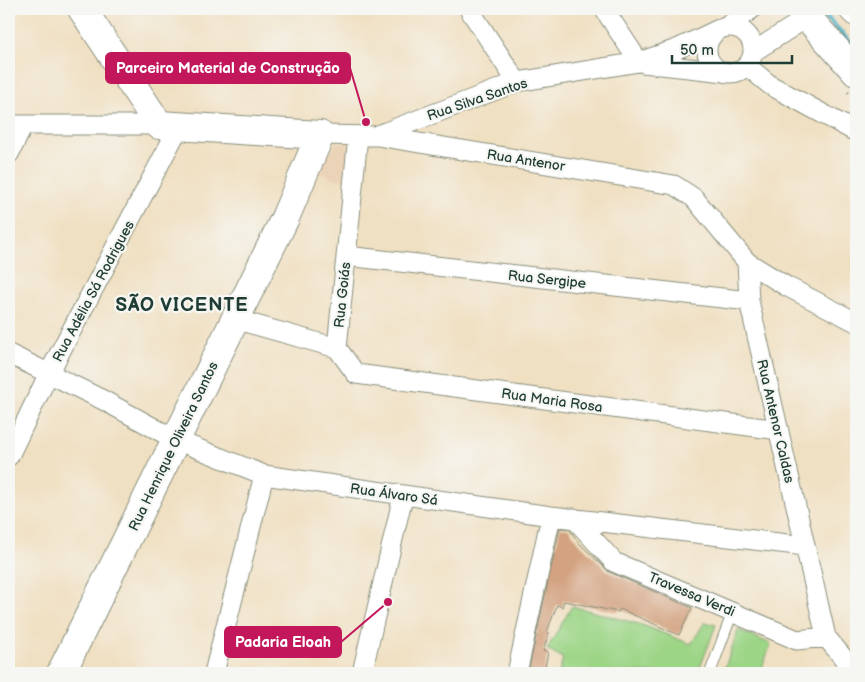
<svg xmlns="http://www.w3.org/2000/svg" width="865" height="682" font-family="'Balsamiq Sans',sans-serif">
	<rect width="100%" height="100%" fill="#f6f6f2"/>
	<filter id="ink" filterUnits="userSpaceOnUse"><feTurbulence type="fractalNoise" baseFrequency=".02" numOctaves="2"/><feDisplacementMap in="SourceGraphic" scale="10" xChannelSelector="R" yChannelSelector="G"/><feConvolveMatrix kernelMatrix="1 2 1 2 8 2 1 2 1" color-interpolation-filters="sRGB"/></filter>
	<filter id="wash" filterUnits="userSpaceOnUse"><feTurbulence type="fractalNoise" baseFrequency=".0096" numOctaves="4" result="noise"/><feDisplacementMap in="SourceGraphic" scale="20" xChannelSelector="R" yChannelSelector="G"/><feGaussianBlur stdDeviation="1.12" result="paint"/><feColorMatrix in="noise" values="0 0 0 0 0 0 0 0 0 0 0 0 0 0 0 0 0 1.4 0 .05"/><feComposite in="paint" operator="in"/></filter>
	<g filter="url(#wash)">
		<rect width="100%" height="100%" fill="#f0e0c2"/>
		<path fill="#ebd3b8" d="M 336,142 L 349,144 L 346,180 L 330,178 L 326,174 L 320,174 Z"/>
		<path fill="#9dd587" stroke="#5e895e" d="M 572,606 L 642,625 L 691,644 L 705,622 L 716,625 L 698,673 L 559,673 L 563,658 L 547,649 Z
			M 738,630 L 771,644 L 760,673 L 723,673 Z"/>
		<g fill="none" stroke-linecap="round" stroke-linejoin="round">
			<path stroke="#4bb3c9" stroke-width="5" d="M 819,9 L 856,49"/>
		</g>
		<g id="blocks">
			<path fill="#d3a280" d="M 560,528 L 569,529 L 579,543 L 609,572 L 692,608 L 679,635 L 620,609 L 618,612 L 564,601 L 562,607 L 557,605 L 547,632 L 549,633 L 543,651 L 548,652 L 544,673 L 528,673 Z"/>
		</g>
	</g>
	<g filter="url(#ink)">
		<use href="#blocks" fill-opacity="0" stroke="#888e7b" stroke-width="1"/>
		<g fill="none" stroke-linecap="round" stroke-linejoin="round">
			<defs>
				<path id="lane" d="M 710,673 L 733,611"/>
				<path id="street" d="M 469,9 L 517,82
					M 604,9 L 639,62
					M707 50a23 23 0 1 1 46 0a23 23 0 1 1-46 0Z
					M 726,27 L 752,9
					M 753,52 L 808,17
					M 643,63 L 725,72
					M 747,66 L 770,85 L 856,132
					M 9,125 L 159,125
					M 320,135 L 377,136 L 674,185 L 694,198 L 747,262 L 749,301 L 826,637 L 856,673
					M 378,135 L 517,82 L 639,62 L 677,49 L 719,29
					M 9,154 L 23,126
					M 346,256 L 749,301
					M 747,262 L 786,286 L 856,322
					M 234,319 L 337,348
					M 337,348 L 356,374 L 779,430
					M 337,348 L 358,136
					M 9,354 L 103,400 L 176,440 L 264,475 L 551,516 L 805,546
					M 9,456 L 49,373 L 179,127
					M 574,518 L 614,562 L 797,640 L 826,637
					M 214,673 L 264,475
					M 362,673 L 403,496
					M 517,673 L 551,516"/>
				<path id="secondary" d="M 61,673 L 285,218 L 320,135 L 159,125 L 82,9"/>
				<path id="primary" d="M 800,9 L 856,72
					M 853,9 L 856,12"/>
			</defs>
			<use href="#lane" stroke="#888e7b" stroke-width="12"/>
			<use href="#street" stroke="#888e7b" stroke-width="21"/>
			<use href="#secondary" stroke="#888e7b" stroke-width="30"/>
			<use href="#primary" stroke="#888e7b" stroke-width="30"/>
			<path stroke="#888e7b" stroke-width="3" stroke-dasharray="1 4" stroke-linecap="butt" d="M 848,92 L 856,100"/>
			<use href="#lane" stroke="#fff" stroke-width="10"/>
			<use href="#street" stroke="#fff" stroke-width="19"/>
			<use href="#secondary" stroke="#fff" stroke-width="28"/>
			<use href="#primary" stroke="#fff" stroke-width="28"/>
		</g>
	</g>
	<g text-anchor="middle" stroke-width="4.5" stroke-linejoin="round" paint-order="stroke">
		<g font-size="14" fill="#1f3d34" stroke="#f6f6f2">
			<text transform="translate(477 99) rotate(-19)" y="5">Rua Silva Santos</text>
			<text transform="translate(526 160) rotate(9)" y="5">Rua Antenor</text>
			<text transform="translate(547 279) rotate(6)" y="5">Rua Sergipe</text>
			<text transform="translate(93 291) rotate(-62)" y="5">Rua Adélia Sá Rodrigues</text>
			<text transform="translate(342 295) rotate(-84)" y="5">Rua Goiás</text>
			<text transform="translate(552 400) rotate(8)" y="5">Rua Maria Rosa</text>
			<text transform="translate(776 421) rotate(77)" y="5">Rua Antenor Caldas</text>
			<text transform="translate(173 446) rotate(-64)" y="5">Rua Henrique Oliveira Santos</text>
			<text transform="translate(394 494) rotate(8)" y="5">Rua Álvaro Sá</text>
			<text transform="translate(692 594) rotate(23)" y="5">Travessa Verdi</text>
		</g>
		<g font-size="19" font-weight="bold" letter-spacing="1" fill="#1f3d34" stroke="#f6f6f2">
			<text x="182" y="311">SÃO VICENTE</text>
		</g>
	</g>
	<path fill="none" stroke="#c2185b" stroke-width="2" d="M366 122L350 68M388 602L341 642"/>
	<g fill="#c2185b" stroke="#f6f6f2" stroke-width="2">
		<circle cx="366" cy="122" r="5"/>
		<circle cx="388" cy="602" r="5"/>
	</g>
	<g fill="#c2185b" stroke="#c2185b" stroke-width="2">
		<rect x="106" y="53" width="244" height="30" rx="5"/>
		<rect x="225" y="627" width="116" height="30" rx="5"/>
	</g>
	<g font-size="15" text-anchor="middle" font-weight="bold" fill="#fff">
		<text x="228" y="73">Parceiro Material de Construção</text>
		<text x="283" y="647">Padaria Eloah</text>
	</g>
	<rect width="865" height="682" fill="none" stroke="#f6f6f2" stroke-width="30"/>
	<path d="M672 55v8h120v-8" fill="none" stroke="#1f3d34" stroke-width="2.5"/>
	<text x="680" y="55" font-size="15" fill="#1f3d34" stroke="#f6f6f2" stroke-width="4" paint-order="stroke">50 m</text>
</svg>
